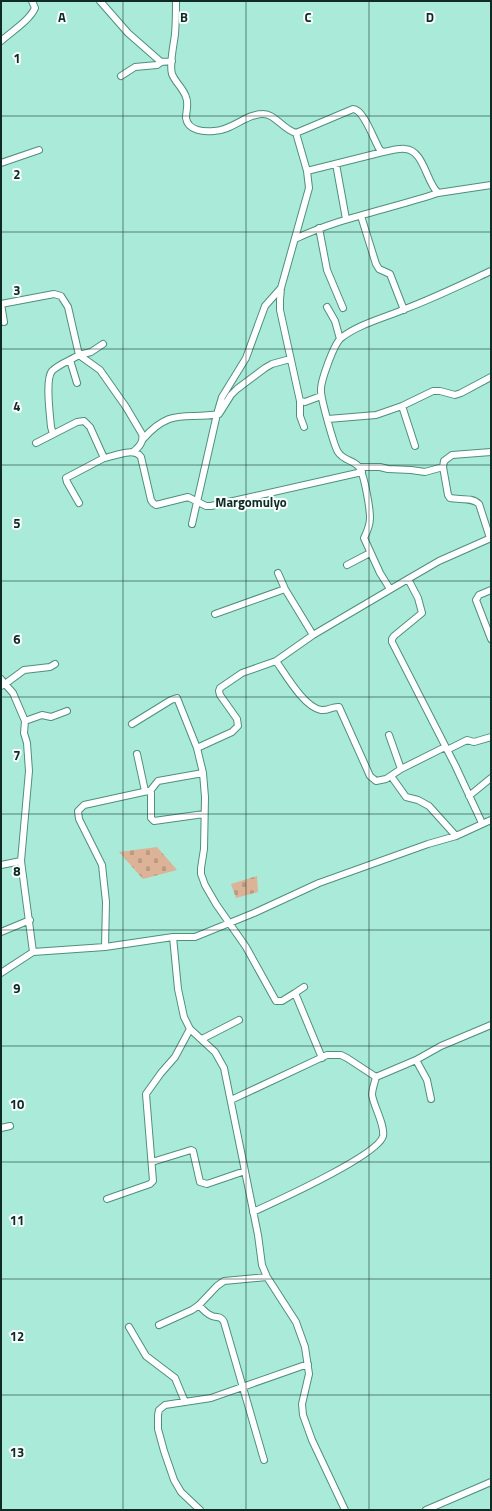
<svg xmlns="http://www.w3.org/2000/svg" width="492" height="1511" font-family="'Titillium Web',sans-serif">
	<defs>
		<pattern id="cemetery-stones" width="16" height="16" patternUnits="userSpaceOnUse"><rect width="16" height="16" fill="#dcb397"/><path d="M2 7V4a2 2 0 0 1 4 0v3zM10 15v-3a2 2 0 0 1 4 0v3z" fill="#bc9a82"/></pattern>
	</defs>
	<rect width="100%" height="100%" fill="#a9ebd8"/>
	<path fill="url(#cemetery-stones)" d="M 157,847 L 177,870 L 143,879 L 119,852 Z
		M 257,876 L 258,892 L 236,898 L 231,884 Z"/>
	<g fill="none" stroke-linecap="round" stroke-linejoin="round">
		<defs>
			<path id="minor" d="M 100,1 L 128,33 L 161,62 L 172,61
				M 176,1 C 176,12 176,23 175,34 C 174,44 169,64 172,74 C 175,82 183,88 186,97 C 189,104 186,111 186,118 C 188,131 204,132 214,131 C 231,131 246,114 262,114 C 275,113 283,130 296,133 L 353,109 C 364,109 374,141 380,150 L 383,152 C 390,151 398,148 405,149 C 424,150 426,182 438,193 L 491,185
				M 1,41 C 12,31 29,21 35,8 L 32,1
				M 121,76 L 135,67 L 157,65 L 161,62
				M 296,133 L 307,171 L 309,188 L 281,288 L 280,300 L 280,310 L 300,401 L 300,416 L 304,427
				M 1,163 L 39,150
				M 336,164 L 346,219
				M 307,171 L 383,152
				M 361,216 L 376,264 L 379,269 L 390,274 L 404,310
				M 319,228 L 327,270 L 343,308
				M 295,239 C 341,217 391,209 438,193
				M 1,304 L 54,294 L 61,296 L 68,307 L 79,355 C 71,360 59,364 52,371 C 45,379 50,415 51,427 L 53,434
				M 1,304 L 4,322
				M 327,307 L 335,321 L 340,339
				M 79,355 L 100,370 L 126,407 L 142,434 C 144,442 139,447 133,452
				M 79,355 L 91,352 L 103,344
				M 70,360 L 77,383
				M 300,401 L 305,402 L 321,396
				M 402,406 L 415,446
				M 328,419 L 376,415 L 402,406 L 433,391 L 440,391 L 455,395 L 461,393 L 491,377
				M 143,439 C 171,407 185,420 219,414 L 231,395 L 237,389 L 265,368 L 272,364 L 290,359
				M 36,443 L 77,422 L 84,421 L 90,427 L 104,458 C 115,456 134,447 141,457 L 151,500 L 153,503 L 156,505 L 188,497 L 206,506 L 211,506 L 362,472
				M 359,467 L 380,467 L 388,469 L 411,470 L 425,472 L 443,467
				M 79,503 L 67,482 L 66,478 L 104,458
				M 192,524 L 217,414 L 222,397 L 246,358 L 265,306 L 281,288
				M 490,538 L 479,504 C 472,497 460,500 450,498 L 448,495 L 443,467 L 444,461 L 452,455 L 491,452
				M 347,565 L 370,553
				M 278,573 L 285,589 L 313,635
				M 408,579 L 439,561 L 491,538
				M 390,589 L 380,573 L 364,538 C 367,532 370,526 370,518 C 370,509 364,471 358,466 C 352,460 343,460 338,452 C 334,446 321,399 321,391 C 320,382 334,344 341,338 C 359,324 384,318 405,309 C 434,298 463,284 491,271
				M 491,590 L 479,595 L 476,600 L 491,639
				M 215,614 L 285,589
				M 276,661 C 286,675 304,707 321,710 C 328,711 333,706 339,707 L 370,776 L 376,781 L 386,779 L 401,769 L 445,747
				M 1,679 L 5,684 L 24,670 L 50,667 L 55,664
				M 1,686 L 5,684 L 13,693 L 25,721 L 24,733 L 27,743 L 29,771 L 21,861 L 33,952
				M 25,721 L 42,715 L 51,717 L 67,711
				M 132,724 L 171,700 L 177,698 L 197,748
				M 389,735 L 401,769
				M 447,750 L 467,740 L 474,742 L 491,737
				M 137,754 L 145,791
				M 391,776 L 406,797 L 418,800 L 429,806 L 456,836
				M 150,791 L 158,781 L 203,773
				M 469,796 L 491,778
				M 1,865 L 21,861
				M 1,932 L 30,920
				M 173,937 L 178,989 L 184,1017 L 190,1029 L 215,1052 L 224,1068 L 258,1235 L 262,1265 L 267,1277 L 296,1322 L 305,1347 L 309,1374 L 302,1404 L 303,1415 L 312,1440 L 345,1510
				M 105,947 L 106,902 L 102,865 L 79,819 L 78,811 L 84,805 L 148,791 L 151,793 L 151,818 L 154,821 L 204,814
				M 1,973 L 33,952 L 105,947 L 173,937 L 195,937 L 254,913 L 319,883 L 428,844 L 456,836 L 491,820
				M 295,993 L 304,987
				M 202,1039 L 239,1020
				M 322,1058 L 295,993 L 282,1001 L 276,1001 L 246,947 L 216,904 L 205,885 L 201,874 L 201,868 L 204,849 L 205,797 L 203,773 L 197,748 L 232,732 L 238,726 L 237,719 L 220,695 L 219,691 L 220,688 L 242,673 L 276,661 L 313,635 L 408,579 L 418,598 L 422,613 L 394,636 L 392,639 L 392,642 L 455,765 L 482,823
				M 416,1060 L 427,1080 L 431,1099
				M 231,1100 L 327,1055 L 341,1055 L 347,1058 L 376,1077
				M 1,1128 L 10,1126
				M 152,1162 L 191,1150 L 193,1151 L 200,1182 L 207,1184 L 245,1171
				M 107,1199 L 150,1184 L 153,1181 L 146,1094 L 161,1073 L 175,1057 L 190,1029
				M 253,1212 C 275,1202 379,1155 383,1136 C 385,1125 374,1107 372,1095 C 372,1089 375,1082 376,1077 L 416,1060 L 441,1046 L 491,1025
				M 199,1305 C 203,1310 207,1314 212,1316 C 218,1318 221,1316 224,1322 L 264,1460
				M 159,1325 L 192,1310 L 199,1305 L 217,1286 L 224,1281 L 267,1277
				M 129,1327 L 146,1356 L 175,1378 L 185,1402
				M 200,1510 L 181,1492 L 174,1480 L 164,1451 L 158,1429 L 158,1415 L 159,1410 L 165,1405 L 211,1398 L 308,1364
				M 426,1510 L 491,1482"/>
		</defs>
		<use href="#minor" stroke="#4e8f7e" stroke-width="8"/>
		<use href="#minor" stroke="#fff" stroke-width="6"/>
	</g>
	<path fill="none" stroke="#102b24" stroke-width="1" stroke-opacity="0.55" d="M 123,1 L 123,1510M 246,1 L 246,1510M 369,1 L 369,1510M 1,116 L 491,116M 1,232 L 491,232M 1,349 L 491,349M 1,465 L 491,465M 1,581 L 491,581M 1,697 L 491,697M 1,814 L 491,814M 1,930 L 491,930M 1,1046 L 491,1046M 1,1162 L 491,1162M 1,1279 L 491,1279M 1,1395 L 491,1395"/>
	<g text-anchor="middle" stroke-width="4" stroke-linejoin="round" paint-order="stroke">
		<g font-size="13" font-weight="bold" fill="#102b24" stroke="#f7fefc">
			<text x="251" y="507">Margomulyo</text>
		</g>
	</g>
	<g font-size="13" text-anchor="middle" font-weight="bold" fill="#102b24" stroke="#f7fefc" stroke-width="4" stroke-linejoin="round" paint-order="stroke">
		<text x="62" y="22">A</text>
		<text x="184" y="22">B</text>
		<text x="308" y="22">C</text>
		<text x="430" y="22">D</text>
		<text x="17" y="63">1</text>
		<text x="17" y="179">2</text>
		<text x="17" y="295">3</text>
		<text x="17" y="411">4</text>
		<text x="17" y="528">5</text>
		<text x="17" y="644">6</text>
		<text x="17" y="760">7</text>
		<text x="17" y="876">8</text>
		<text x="17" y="993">9</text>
		<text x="17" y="1109">10</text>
		<text x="17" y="1225">11</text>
		<text x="17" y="1341">12</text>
		<text x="17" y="1457">13</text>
	</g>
	<rect width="492" height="1511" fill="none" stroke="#102b24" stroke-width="4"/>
</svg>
